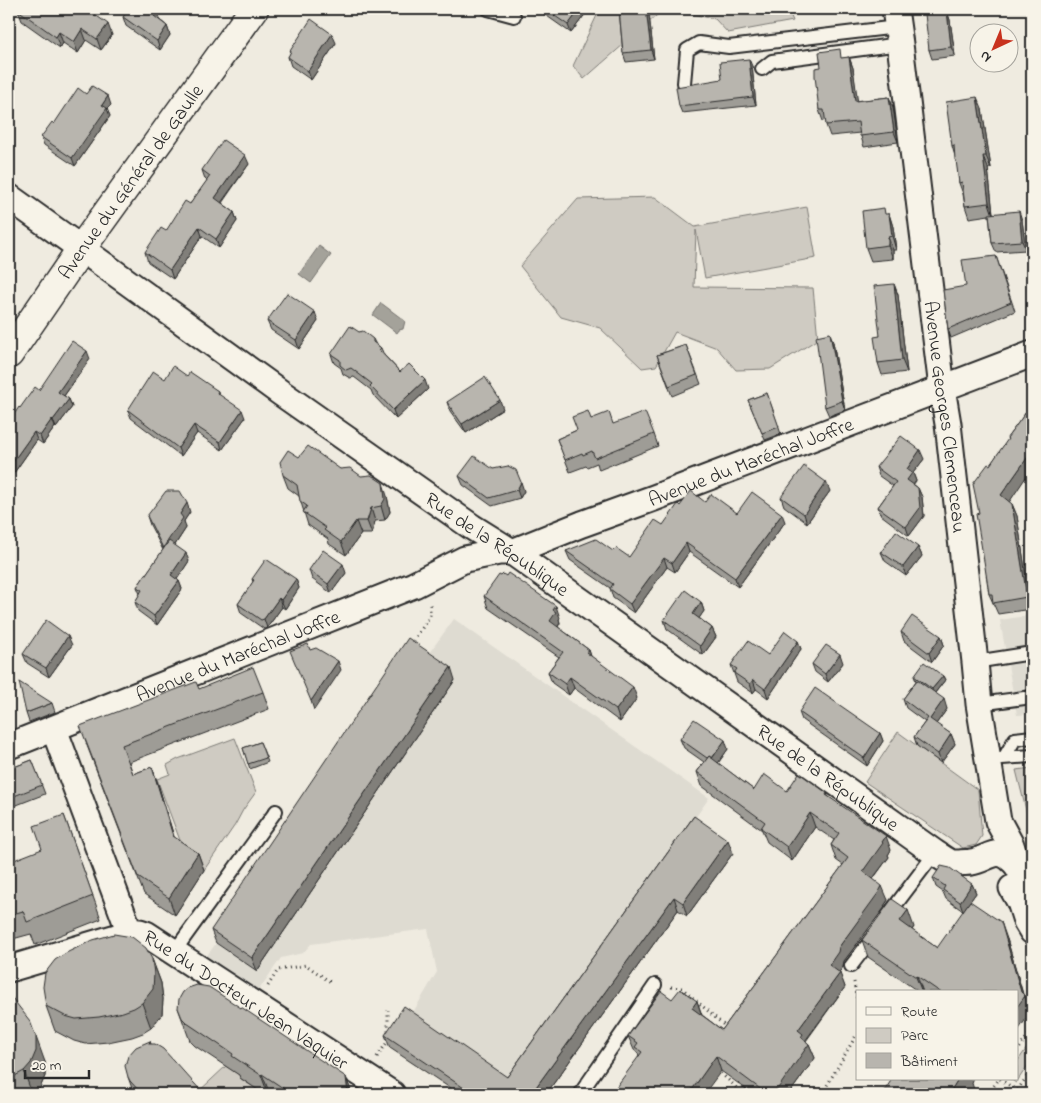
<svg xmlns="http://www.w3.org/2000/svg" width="1041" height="1103" font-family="'Indie Flower',sans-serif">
	<rect width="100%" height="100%" fill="#efebe0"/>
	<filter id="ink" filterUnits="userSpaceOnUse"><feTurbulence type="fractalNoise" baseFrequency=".02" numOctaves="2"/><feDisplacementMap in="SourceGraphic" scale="10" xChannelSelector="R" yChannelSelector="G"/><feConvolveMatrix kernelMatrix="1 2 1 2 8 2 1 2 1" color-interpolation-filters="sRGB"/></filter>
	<g filter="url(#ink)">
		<path fill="#dedbd1" d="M 1032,615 L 1032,714 L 1017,715 L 1000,620 Z
			M 454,619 L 580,708 L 709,798 L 691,824 L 687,916 L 678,910 L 546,1094 L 460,1094 L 409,1019 L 437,972 L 428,929 L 311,944 L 303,953 L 281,958 L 256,994 L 203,961 Z"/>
		<path fill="#cfcbc2" stroke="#7d7b76" d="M 600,9 L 664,9 L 584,79 L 573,66 Z
			M 669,9 L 788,9 L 793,21 L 728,33 L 715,19 Z
			M 655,197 L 695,227 L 807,207 L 816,258 L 705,278 L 696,230 L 694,287 L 813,288 L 818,339 L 770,369 L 736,370 L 717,348 L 675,332 L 656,366 L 642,368 L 600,328 L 561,317 L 520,266 L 578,199 Z
			M 898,732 L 978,790 L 982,836 L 976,845 L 963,848 L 865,782 Z
			M 235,738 L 256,792 L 243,810 L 235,825 L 204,870 L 187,859 L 157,779 L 170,774 L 167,765 L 178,759 Z
			M 1032,768 L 1032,824 L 1029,822 L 1016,770 Z
			M 1029,1045 L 1032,1047 L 1032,1059 L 1016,1083 L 1010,1079 L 1017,1079 L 1017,1062 Z
			M 226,1066 L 242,1077 L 241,1079 L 264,1094 L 196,1094 Z"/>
		<path fill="#a4a29a" stroke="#74726e" d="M 319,246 L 331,255 L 311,283 L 299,274 Z
			M 381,303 L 405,321 L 403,329 L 399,330 L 397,333 L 373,315 Z"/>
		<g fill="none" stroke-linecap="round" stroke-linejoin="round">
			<defs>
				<path id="lane" d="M 488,9 L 514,16
					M 762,69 L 772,61 L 900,44
					M 684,83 L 687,50 L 699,43 L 729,47 L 897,27
					M 975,662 L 1032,653
					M 979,704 L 1032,697
					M 1004,758 L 1015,739 L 1032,737
					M 988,759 L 1032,756
					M 888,915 L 935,853
					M 174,952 L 276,811
					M 851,966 L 874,936
					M 582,1094 L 582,1091 L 655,985"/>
				<g id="street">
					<path id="s1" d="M 895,9 L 900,44 L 942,388 L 948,424 L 975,662 L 979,704 L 998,821 L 1011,845 L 1018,866"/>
					<path id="s2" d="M 9,197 L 97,260 L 281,393 L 472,527 L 512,552 L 935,853 C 940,856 946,861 952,863 C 954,863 957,863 960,863 C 963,862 968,863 971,862 C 988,860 996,844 1014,862 C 1025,873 1023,888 1020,902"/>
					<path d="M 54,729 L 130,933"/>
					<path id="s3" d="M 9,746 L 414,585 L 465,559 L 499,552 L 512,552 L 582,524 L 654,498 L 1032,354"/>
					<path d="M 1012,888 L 1020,902 L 1026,921 L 1032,931"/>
					<path id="s4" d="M 9,969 L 130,933 L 140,932 L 146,934 L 392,1094"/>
				</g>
				<g id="secondary">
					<path id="s5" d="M 9,354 L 81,249 L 254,9"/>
				</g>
			</defs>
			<use href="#lane" stroke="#2b2b2b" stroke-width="16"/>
			<use href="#street" stroke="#2b2b2b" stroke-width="29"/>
			<use href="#secondary" stroke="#2b2b2b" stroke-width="31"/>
			<path stroke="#2b2b2b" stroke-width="3" stroke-dasharray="1 4" stroke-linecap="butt" d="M 411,645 L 430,616 L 430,605 L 429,602
				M 854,982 L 857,1001
				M 268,986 L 278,970 L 306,965 L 332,983
				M 671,987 L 682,988 L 727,1028
				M 1017,1052 L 1032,1029
				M 377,1057 L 388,1041 L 388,1010
				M 717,1070 L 735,1086 L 741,1094
				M 1000,1079 L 1022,1094
				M 822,1094 L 857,1034
				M 988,1094 L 999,1079
				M 1015,1094 L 1032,1069"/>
			<use href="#lane" stroke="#f7f3e8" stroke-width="12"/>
			<use href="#street" stroke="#f7f3e8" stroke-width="25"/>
			<use href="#secondary" stroke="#f7f3e8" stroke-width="28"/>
		</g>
		<path fill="#9e9c96" stroke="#2b2b2b" d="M 129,9 L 160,9 L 158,12 L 160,20 L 167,26 L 170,35 L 160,50 L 126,26 L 123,17 Z
			M 542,9 L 589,9 L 571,33 L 544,14 Z
			M 619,9 L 647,9 L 649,15 L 654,59 L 626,62 L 623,53 Z
			M 933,9 L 960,9 L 961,13 L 948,14 L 950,20 L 955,56 L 932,59 L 929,50 L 935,12 Z
			M 18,10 L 94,14 L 112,35 L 101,50 L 86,40 L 78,53 L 63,43 L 60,48 L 22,21 Z
			M 336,43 L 311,80 L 291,66 L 288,57 L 291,52 L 290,51 Z
			M 849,57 L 853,68 L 857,101 L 889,97 L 893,107 L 898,142 L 864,147 L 860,133 L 830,136 L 826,125 L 826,120 L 823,121 L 819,110 L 821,67 L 844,58 Z
			M 752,66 L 756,105 L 682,113 L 679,106 L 722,79 Z
			M 86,94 L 111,105 L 107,109 L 110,116 L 75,166 L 44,145 L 41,137 L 54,124 Z
			M 982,109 L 991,168 L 988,168 L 993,213 L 1022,220 L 1026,250 L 996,252 L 992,243 L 989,215 L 969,218 L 965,206 L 963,194 L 959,183 L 957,163 L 952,146 Z
			M 249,164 L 222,203 L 234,212 L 237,221 L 219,248 L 202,236 L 173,279 L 148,262 L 145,252 L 166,231 L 190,204 L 207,181 L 205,179 L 202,170 Z
			M 887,214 L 889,214 L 893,227 L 896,250 L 893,250 L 893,259 L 871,261 L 866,248 Z
			M 996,256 L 1015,311 L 951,338 L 948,329 L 966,286 Z
			M 894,284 L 898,295 L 907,372 L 882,375 L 878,363 L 880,336 Z
			M 267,321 L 318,321 L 299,349 L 271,330 Z
			M 359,332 L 373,339 L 375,343 L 381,348 L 384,355 L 400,372 L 428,389 L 396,419 L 373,395 L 371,390 L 354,377 L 350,378 L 343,374 L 341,368 L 334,363 L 331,354 Z
			M 833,342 L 845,410 L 829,416 L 825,407 Z
			M 686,345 L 701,384 L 672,396 L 657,355 Z
			M 90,359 L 64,396 L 69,399 L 72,407 L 56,428 L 55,427 L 43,444 L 37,440 L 9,480 L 9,422 L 20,408 L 39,390 Z
			M 187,376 L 218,391 L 219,395 L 245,418 L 222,450 L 197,433 L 181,456 L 131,418 L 128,410 L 165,379 Z
			M 767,393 L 781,434 L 765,440 L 748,400 Z
			M 447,402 L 503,409 L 466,433 L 450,411 Z
			M 1032,404 L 1028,473 L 1009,502 L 1012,504 L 1017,516 L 1031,609 L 998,614 L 989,594 L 979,513 L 990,465 L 1008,440 L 1007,438 Z
			M 591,419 L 654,434 L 658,446 L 599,470 L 597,463 L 587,467 L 586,466 L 570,472 L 557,439 L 577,430 Z
			M 299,457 L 340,469 L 387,496 L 390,512 L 385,520 L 375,521 L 372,534 L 361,534 L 346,555 L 329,544 L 328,539 L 308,525 L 299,496 L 288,488 L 283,475 Z
			M 924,459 L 913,473 L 916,481 L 913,484 L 918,488 L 922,497 L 924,516 L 909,536 L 881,515 L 878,507 L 893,486 L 879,476 L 876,467 Z
			M 493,469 L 524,491 L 520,498 L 492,506 L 463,485 L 459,476 Z
			M 830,491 L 807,523 L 784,506 L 781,497 Z
			M 705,502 L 737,513 L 785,522 L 738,587 L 689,552 L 675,572 L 667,567 L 634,613 L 613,598 L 610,588 L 570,560 L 566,551 L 613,551 L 629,557 L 663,525 Z
			M 190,512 L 184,521 L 186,528 L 175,545 L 189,561 L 177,579 L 179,581 L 182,589 L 157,625 L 138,611 L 135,602 L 140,594 L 137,587 L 163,550 L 150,525 L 147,516 Z
			M 918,547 L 922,556 L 906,576 L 885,561 L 881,552 Z
			M 309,570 L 346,573 L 331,593 L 312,579 Z
			M 252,579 L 296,579 L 299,588 L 285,609 L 282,607 L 267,628 L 264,629 L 241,613 L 238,604 L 253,582 Z
			M 484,596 L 560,618 L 559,619 L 560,623 L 558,627 L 589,650 L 591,657 L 637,698 L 620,722 L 574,688 L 569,695 L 552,683 L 548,672 L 559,657 L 488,608 Z
			M 701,602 L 704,611 L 699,618 L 712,628 L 716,637 L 703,655 L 667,629 L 664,620 Z
			M 901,632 L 941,636 L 944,645 L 932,662 L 904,641 Z
			M 798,641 L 801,649 L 768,698 L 756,689 L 753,693 L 737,682 L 731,665 L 768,655 Z
			M 72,645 L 49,677 L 27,663 L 23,654 Z
			M 843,663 L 828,682 L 815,672 L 812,664 Z
			M 914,676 L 943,676 L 945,680 L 935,693 L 947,709 L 936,724 L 951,734 L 955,744 L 941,763 L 917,746 L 914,737 L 925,722 L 906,708 L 903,699 L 916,681 Z
			M 455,680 L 257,971 L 216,943 L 211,930 Z
			M 199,689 L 263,692 L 269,709 L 129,762 L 133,774 L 152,767 L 158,784 L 174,837 L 198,853 L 204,870 L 175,915 L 144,894 L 86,743 Z
			M 52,703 L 55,712 L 29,722 L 26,713 Z
			M 799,712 L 880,733 L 883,741 L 867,766 L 802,720 Z
			M 680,739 L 728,749 L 718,763 L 754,790 L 827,793 L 828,796 L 891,850 L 888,855 L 889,857 L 873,879 L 888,900 L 884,906 L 885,907 L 844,961 L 843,967 L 839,972 L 845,987 L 806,1041 L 809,1044 L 815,1058 L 789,1094 L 753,1094 L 721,1071 L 639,1057 L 638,1053 L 634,1050 L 628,1036 L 672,999 L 697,1001 L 702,1015 L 722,1030 L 843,865 L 836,860 L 831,845 L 834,840 L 815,827 L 792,861 L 767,842 L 762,830 L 702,786 L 697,772 L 704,762 L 684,748 Z
			M 260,742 L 268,762 L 250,769 L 243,748 Z
			M 32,760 L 45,794 L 9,808 L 9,769 Z
			M 64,815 L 101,919 L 35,945 L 31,934 L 9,940 L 9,874 L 42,849 Z
			M 694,816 L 733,853 L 687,916 L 678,910 L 546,1094 L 459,1094 L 390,1048 L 385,1035 L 507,1077 Z
			M 933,878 L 972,884 L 976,893 L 963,911 L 946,899 L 943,892 L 936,887 Z
			M 914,927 L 912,930 L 937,948 L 1007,939 L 1023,994 L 1031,1012 L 1017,992 L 919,992 L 868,957 L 862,940 Z
			M 152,959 L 161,983 L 163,999 L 162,1014 L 151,1028 L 143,1033 L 132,1037 L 108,1042 L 85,1044 L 74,1041 L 55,1031 L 46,1006 Z
			M 9,994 L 45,1062 L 45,1076 L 40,1088 L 34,1094 L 9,1094 Z
			M 178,1008 L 346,1077 L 352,1094 L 264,1094 L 240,1078 L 239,1075 L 195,1046 L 190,1041 Z
			M 150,1041 L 151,1044 L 204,1094 L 134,1094 L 128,1077 Z"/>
		<path fill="#817f7a" stroke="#2b2b2b" d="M 87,9 L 97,9 L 90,19 Z
			M 152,9 L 160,9 L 158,12 L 160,20 L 157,25 L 154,16 Z
			M 580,9 L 589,9 L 571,33 L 568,25 Z
			M 646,9 L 647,9 L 649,15 L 654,59 L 651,50 Z
			M 947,11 L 950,20 L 955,56 L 951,47 Z
			M 108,24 L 112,35 L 101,50 L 97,39 Z
			M 167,26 L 170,35 L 160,50 L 157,41 Z
			M 82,29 L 86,40 L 78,53 L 74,42 Z
			M 59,32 L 63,43 L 60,48 L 56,37 Z
			M 332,34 L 336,43 L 311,80 L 308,71 Z
			M 849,57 L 853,68 L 859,111 L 855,101 Z
			M 749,59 L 752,66 L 756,105 L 753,97 Z
			M 108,96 L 111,105 L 107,109 L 110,116 L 75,166 L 72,158 L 102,105 Z
			M 889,97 L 893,107 L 898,142 L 894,132 Z
			M 977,97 L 982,109 L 991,168 L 986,156 Z
			M 245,155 L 249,164 L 218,207 L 215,198 Z
			M 983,156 L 988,168 L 993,215 L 989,203 Z
			M 1019,211 L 1022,220 L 1026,250 L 1022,241 Z
			M 234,212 L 237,221 L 219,248 L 216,239 Z
			M 889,214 L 893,227 L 896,250 L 892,236 Z
			M 199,227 L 202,236 L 173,279 L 170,270 Z
			M 888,237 L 893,250 L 893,259 L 888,245 Z
			M 894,284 L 898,295 L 907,372 L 902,360 Z
			M 315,312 L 318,321 L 299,349 L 296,340 Z
			M 830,333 L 833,342 L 845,410 L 842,401 Z
			M 87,351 L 90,359 L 61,400 L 58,392 Z
			M 425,380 L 428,389 L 396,419 L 393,410 Z
			M 69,399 L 72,407 L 56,428 L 53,420 Z
			M 500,400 L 503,409 L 466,433 L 462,424 Z
			M 242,410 L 245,418 L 222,450 L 220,442 Z
			M 52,419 L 55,427 L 43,444 L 40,436 Z
			M 194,425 L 197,433 L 181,456 L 178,448 Z
			M 34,432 L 37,440 L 9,480 L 9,467 Z
			M 920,450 L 924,459 L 913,473 L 916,481 L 910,489 L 907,480 L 907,469 Z
			M 1032,451 L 1032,468 L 1006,507 L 1001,495 Z
			M 521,482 L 524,491 L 520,498 L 517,490 Z
			M 826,482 L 830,491 L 807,523 L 804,514 Z
			M 383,483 L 387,496 L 390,512 L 385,520 L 381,506 Z
			M 918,488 L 922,497 L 924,516 L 909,536 L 906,527 Z
			M 187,503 L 190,512 L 184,521 L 186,528 L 167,557 L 163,548 L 180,514 Z
			M 1012,504 L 1017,516 L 1031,609 L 1027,597 Z
			M 371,508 L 375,521 L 372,534 L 367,521 Z
			M 782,514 L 785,522 L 738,587 L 735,578 Z
			M 356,521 L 361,534 L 346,555 L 341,542 Z
			M 686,543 L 689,552 L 675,572 L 672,563 Z
			M 918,547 L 922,556 L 906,576 L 903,567 Z
			M 186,553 L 189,561 L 174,584 L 171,575 Z
			M 664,558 L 667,567 L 634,613 L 630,604 Z
			M 343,564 L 346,573 L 331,593 L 328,584 Z
			M 296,579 L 299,588 L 285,609 L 281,600 Z
			M 179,581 L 182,589 L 157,625 L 154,616 Z
			M 279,598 L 282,607 L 267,628 L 264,619 Z
			M 701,602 L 704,611 L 696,623 L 693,614 Z
			M 556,606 L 560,618 L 559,619 L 560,623 L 554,632 L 550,621 L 553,610 Z
			M 712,628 L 716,637 L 703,655 L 700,646 Z
			M 68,636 L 72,645 L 49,677 L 46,668 Z
			M 941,636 L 944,645 L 932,662 L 929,653 Z
			M 798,641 L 801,649 L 768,698 L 765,689 Z
			M 589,650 L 593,662 L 587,653 Z
			M 840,654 L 843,663 L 828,682 L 825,674 Z
			M 338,661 L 341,670 L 314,710 L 311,701 Z
			M 451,667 L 455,680 L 257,971 L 252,958 Z
			M 943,676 L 945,680 L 934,694 L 932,689 Z
			M 570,677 L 574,688 L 569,695 L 565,684 Z
			M 753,680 L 756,689 L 753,693 L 750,684 Z
			M 633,687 L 637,698 L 620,722 L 616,710 Z
			M 944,699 L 947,709 L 933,728 L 930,719 Z
			M 880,733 L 883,741 L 867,766 L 864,758 Z
			M 951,734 L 955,744 L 941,763 L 938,754 Z
			M 725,740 L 728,749 L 714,769 L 711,760 Z
			M 152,767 L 158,784 L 179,853 L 173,836 Z
			M 810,813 L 815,827 L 792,861 L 787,847 Z
			M 886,836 L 891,850 L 888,855 L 889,857 L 868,885 L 863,871 Z
			M 728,840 L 733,853 L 687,916 L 683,903 Z
			M 198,853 L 204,870 L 175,915 L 169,898 Z
			M 972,884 L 976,893 L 963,911 L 960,902 Z
			M 882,886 L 888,900 L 884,906 L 885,907 L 844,961 L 843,967 L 834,979 L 829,965 L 839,947 Z
			M 674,897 L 678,910 L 546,1094 L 531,1094 Z
			M 908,910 L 914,927 L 906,938 L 900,921 Z
			M 1001,922 L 1007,939 L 1024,998 L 1025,996 L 1031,1012 L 1017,1032 L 1017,1007 L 1021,992 Z
			M 152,959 L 161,983 L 163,999 L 162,1014 L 151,1028 L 142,1003 Z
			M 840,973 L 845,987 L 805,1041 L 809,1044 L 815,1058 L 789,1094 L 774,1094 L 798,1030 Z
			M 917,976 L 923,992 L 922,992 L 916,977 Z
			M 697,1001 L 702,1016 L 692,1008 Z
			M 36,1037 L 45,1062 L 45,1076 L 40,1088 L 34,1094 L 32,1094 L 24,1071 Z
			M 716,1056 L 721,1071 L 704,1094 L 689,1094 Z
			M 262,1074 L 270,1094 L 268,1094 L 261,1075 Z
			M 346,1077 L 352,1094 L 348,1094 Z
			M 958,1079 L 972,1079 L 973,1082 L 972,1083 L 975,1093 L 974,1094 L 951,1094 L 950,1092 Z
			M 948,1090 L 949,1094 L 945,1094 Z"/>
		<path fill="#b8b5ae" stroke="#2b2b2b" d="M 19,9 L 87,9 L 108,24 L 97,39 L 82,29 L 74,42 L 59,32 L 56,37 L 18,10 Z
			M 129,9 L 154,9 L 157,11 L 154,16 L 167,26 L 157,41 L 123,17 Z
			M 545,9 L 580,9 L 568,25 Z
			M 619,9 L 646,9 L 651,50 L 623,53 Z
			M 947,11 L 951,47 L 929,50 L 925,14 Z
			M 311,19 L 332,34 L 308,71 L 288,57 L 291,51 L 290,51 Z
			M 840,49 L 841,58 L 849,57 L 855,101 L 889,97 L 894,132 L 860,136 L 858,122 L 826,125 L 824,110 L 819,110 L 815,76 L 815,68 L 821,67 L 819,52 Z
			M 749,59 L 753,97 L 679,106 L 676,87 L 722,79 L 720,62 Z
			M 92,86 L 108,96 L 102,105 L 107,108 L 72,158 L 41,137 L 52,122 L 54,124 L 78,88 L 86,94 Z
			M 977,97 L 986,156 L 983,156 L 989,203 L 965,206 L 962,182 L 959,183 L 956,160 L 955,160 L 954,145 L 952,146 L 946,102 Z
			M 223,140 L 245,155 L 215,198 L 234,212 L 216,239 L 199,227 L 170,270 L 145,252 L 161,228 L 166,231 L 185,201 L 190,204 L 210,176 L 202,170 Z
			M 884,208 L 885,214 L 889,214 L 892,236 L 888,237 L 888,245 L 866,248 L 862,211 Z
			M 1019,211 L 1022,241 L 992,243 L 989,214 Z
			M 996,256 L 1011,302 L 948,329 L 943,290 L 966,286 L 962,260 Z
			M 894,284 L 902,360 L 878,363 L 874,337 L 880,336 L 874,286 Z
			M 287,293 L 315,312 L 296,340 L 267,321 Z
			M 350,326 L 359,332 L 363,331 L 373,339 L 373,342 L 381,348 L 379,350 L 400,372 L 409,364 L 425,380 L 393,410 L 370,386 L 372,384 L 351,368 L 346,370 L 340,365 L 340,360 L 331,354 Z
			M 830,333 L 842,401 L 825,407 L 816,336 Z
			M 72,341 L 87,351 L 58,392 L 69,399 L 53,420 L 52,419 L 40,436 L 34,432 L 9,467 L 9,422 L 19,407 L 20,408 L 35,387 L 39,390 Z
			M 686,345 L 697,375 L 669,386 L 657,355 Z
			M 173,366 L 187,376 L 190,372 L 218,391 L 217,393 L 242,410 L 220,442 L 194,425 L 178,448 L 128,410 L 153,371 L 165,379 Z
			M 485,377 L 500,400 L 462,424 L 447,402 Z
			M 767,393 L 779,427 L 762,433 L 748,400 Z
			M 1032,404 L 1032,451 L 1001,495 L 1012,504 L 1027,597 L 993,603 L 992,594 L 989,594 L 985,567 L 976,514 L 979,513 L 973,484 L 988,464 L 990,465 L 1008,439 L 1007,438 Z
			M 588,411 L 591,419 L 609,412 L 613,424 L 645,412 L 654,434 L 595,458 L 592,451 L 583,455 L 582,453 L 565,460 L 557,439 L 577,430 L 572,417 Z
			M 901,436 L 920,450 L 907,469 L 912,473 L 907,480 L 918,488 L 920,508 L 906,527 L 878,507 L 896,482 L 876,467 Z
			M 308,446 L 340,469 L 350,468 L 361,476 L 371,475 L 383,483 L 385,499 L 381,506 L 371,508 L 367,521 L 356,521 L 341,542 L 324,530 L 326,528 L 303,512 L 307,506 L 300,501 L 297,485 L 283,475 L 280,462 L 288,450 L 299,457 Z
			M 474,456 L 493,469 L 508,466 L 516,470 L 521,482 L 517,490 L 489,498 L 459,476 Z
			M 804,466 L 826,482 L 804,514 L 781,497 Z
			M 166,491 L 180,491 L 187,503 L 180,514 L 183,518 L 163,548 L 147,516 Z
			M 691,491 L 705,502 L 711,494 L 737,513 L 752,492 L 782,514 L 735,578 L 686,543 L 672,563 L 664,558 L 630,604 L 610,589 L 613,584 L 566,551 L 596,539 L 613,551 L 616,548 L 629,557 L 655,520 L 663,525 L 678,504 L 680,506 Z
			M 896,531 L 918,547 L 903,567 L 881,552 Z
			M 169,541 L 186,553 L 171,575 L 179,581 L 154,616 L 135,602 L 142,590 L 137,587 Z
			M 323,550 L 343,564 L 328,584 L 309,570 Z
			M 266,559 L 296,579 L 281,600 L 279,598 L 264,619 L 261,620 L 238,604 L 254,580 L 252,579 Z
			M 508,573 L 556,606 L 553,610 L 556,612 L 550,621 L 589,650 L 587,653 L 633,687 L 616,710 L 570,677 L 565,684 L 548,672 L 563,652 L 484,596 L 499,575 L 501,576 L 503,574 L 506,576 Z
			M 685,590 L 701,602 L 693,614 L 712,628 L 700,646 L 664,620 Z
			M 912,616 L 941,636 L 929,653 L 901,632 Z
			M 46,620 L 68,636 L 46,668 L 23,654 Z
			M 785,631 L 798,641 L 765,689 L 753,680 L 750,684 L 734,673 L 737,669 L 731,665 L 748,641 L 768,655 Z
			M 408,638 L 451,667 L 252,958 L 211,930 Z
			M 308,644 L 310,650 L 316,648 L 338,661 L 311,701 L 290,651 Z
			M 826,645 L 840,654 L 825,674 L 812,664 Z
			M 924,662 L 943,676 L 932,689 L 914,676 Z
			M 253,667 L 263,692 L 122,745 L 133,774 L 152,767 L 173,836 L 198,853 L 169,898 L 138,877 L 80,726 L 196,682 L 199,689 Z
			M 917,680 L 944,699 L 930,719 L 951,734 L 938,754 L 914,737 L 928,718 L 903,699 Z
			M 19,682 L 52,703 L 26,713 Z
			M 815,688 L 880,733 L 864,758 L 799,712 Z
			M 694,719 L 725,740 L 712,758 L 709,756 L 707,758 L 680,739 Z
			M 260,742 L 266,758 L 248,764 L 243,748 Z
			M 709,756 L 754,790 L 764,774 L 787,791 L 799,773 L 827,793 L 826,795 L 886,836 L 882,842 L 883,843 L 863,871 L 882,886 L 879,892 L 839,947 L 838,952 L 829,965 L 840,973 L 798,1030 L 803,1034 L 801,1037 L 809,1044 L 774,1094 L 767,1094 L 716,1056 L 689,1094 L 611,1094 L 642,1052 L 635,1047 L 638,1043 L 628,1036 L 661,991 L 672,999 L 680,989 L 697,1001 L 692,1008 L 722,1030 L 848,858 L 831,845 L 839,833 L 810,813 L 787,847 L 761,828 L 765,822 L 697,772 Z
			M 32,760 L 42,785 L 9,798 L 9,769 Z
			M 64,815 L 93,896 L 27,922 L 23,911 L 9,915 L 9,862 L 42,849 L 34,826 Z
			M 694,816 L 728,840 L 683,903 L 674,897 L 531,1094 L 473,1094 L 385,1035 L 404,1006 L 507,1077 Z
			M 941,866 L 950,868 L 972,884 L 960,902 L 943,890 L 945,886 L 933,878 Z
			M 892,899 L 908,910 L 900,921 L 937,948 L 970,901 L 1001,922 L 1021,992 L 1025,996 L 1017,1007 L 1017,992 L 940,992 L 917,976 L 916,977 L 862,940 Z
			M 114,934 L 132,937 L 146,948 L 152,959 L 154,974 L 153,989 L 142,1003 L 134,1008 L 123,1012 L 99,1017 L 76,1019 L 65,1016 L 46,1006 L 43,987 L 45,973 L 55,960 L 66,953 L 93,940 Z
			M 197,985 L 209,987 L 241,1008 L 241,1007 L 346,1077 L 348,1094 L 291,1094 L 292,1094 L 262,1074 L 261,1075 L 232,1056 L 233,1054 L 187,1023 L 182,1018 L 178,1008 L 179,999 L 183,992 L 188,988 Z
			M 9,994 L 30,1021 L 36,1037 L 36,1051 L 31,1063 L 24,1071 L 11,1078 L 9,1078 Z
			M 150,1041 L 149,1044 L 155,1044 L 163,1049 L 204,1094 L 142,1094 L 130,1081 L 128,1077 L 125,1066 L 128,1056 L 136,1047 Z
			M 892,1079 L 958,1079 L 950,1092 L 948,1090 L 945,1094 L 886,1094 L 885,1090 Z
			M 68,1093 L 76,1094 L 62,1094 Z"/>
	</g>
	<g text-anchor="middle" stroke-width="4" stroke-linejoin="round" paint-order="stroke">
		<g font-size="20" fill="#2b2b2b" stroke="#f7f3e8">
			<text dy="7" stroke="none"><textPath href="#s5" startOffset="211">Avenue du Général de Gaulle</textPath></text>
			<text dy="7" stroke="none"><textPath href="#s1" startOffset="411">Avenue Georges Clemenceau</textPath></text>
			<text dy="7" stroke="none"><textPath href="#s3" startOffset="796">Avenue du Maréchal Joffre</textPath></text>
			<text dy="7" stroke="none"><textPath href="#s2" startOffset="599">Rue de la République</textPath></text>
			<text dy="7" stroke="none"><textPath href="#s3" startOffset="246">Avenue du Maréchal Joffre</textPath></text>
			<text dy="7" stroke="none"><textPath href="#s2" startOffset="1004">Rue de la République</textPath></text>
			<text dy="7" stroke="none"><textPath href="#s4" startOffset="262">Rue du Docteur Jean Vaquier</textPath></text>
		</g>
	</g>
	<rect width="1041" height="1103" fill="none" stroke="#f7f3e8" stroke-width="30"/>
	<rect x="15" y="15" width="1011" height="1073" fill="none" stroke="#2b2b2b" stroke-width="2" filter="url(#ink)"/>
	<rect x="856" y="990" width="162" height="90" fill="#f7f3e8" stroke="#a5a39c"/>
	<rect x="866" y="1007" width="25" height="8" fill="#f7f3e8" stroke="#a5a39c"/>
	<text x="901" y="1016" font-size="15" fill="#2b2b2b">Route</text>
	<rect x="866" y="1028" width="25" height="15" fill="#cfcbc2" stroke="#a5a39c"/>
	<text x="901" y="1040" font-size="15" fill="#2b2b2b">Parc</text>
	<rect x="866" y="1053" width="25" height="15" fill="#b8b5ae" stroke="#a5a39c"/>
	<text x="901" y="1066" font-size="15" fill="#2b2b2b">Bâtiment</text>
	<g transform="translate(994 48) rotate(224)"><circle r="24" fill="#f7f3e8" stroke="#a5a39c"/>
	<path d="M0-4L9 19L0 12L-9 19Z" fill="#c8321e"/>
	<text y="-8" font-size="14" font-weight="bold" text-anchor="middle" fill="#2b2b2b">N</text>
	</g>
	<path d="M25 1070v8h64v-8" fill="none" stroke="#2b2b2b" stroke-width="2.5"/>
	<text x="32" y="1070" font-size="15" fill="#2b2b2b" stroke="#f7f3e8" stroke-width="4" paint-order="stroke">20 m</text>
</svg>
